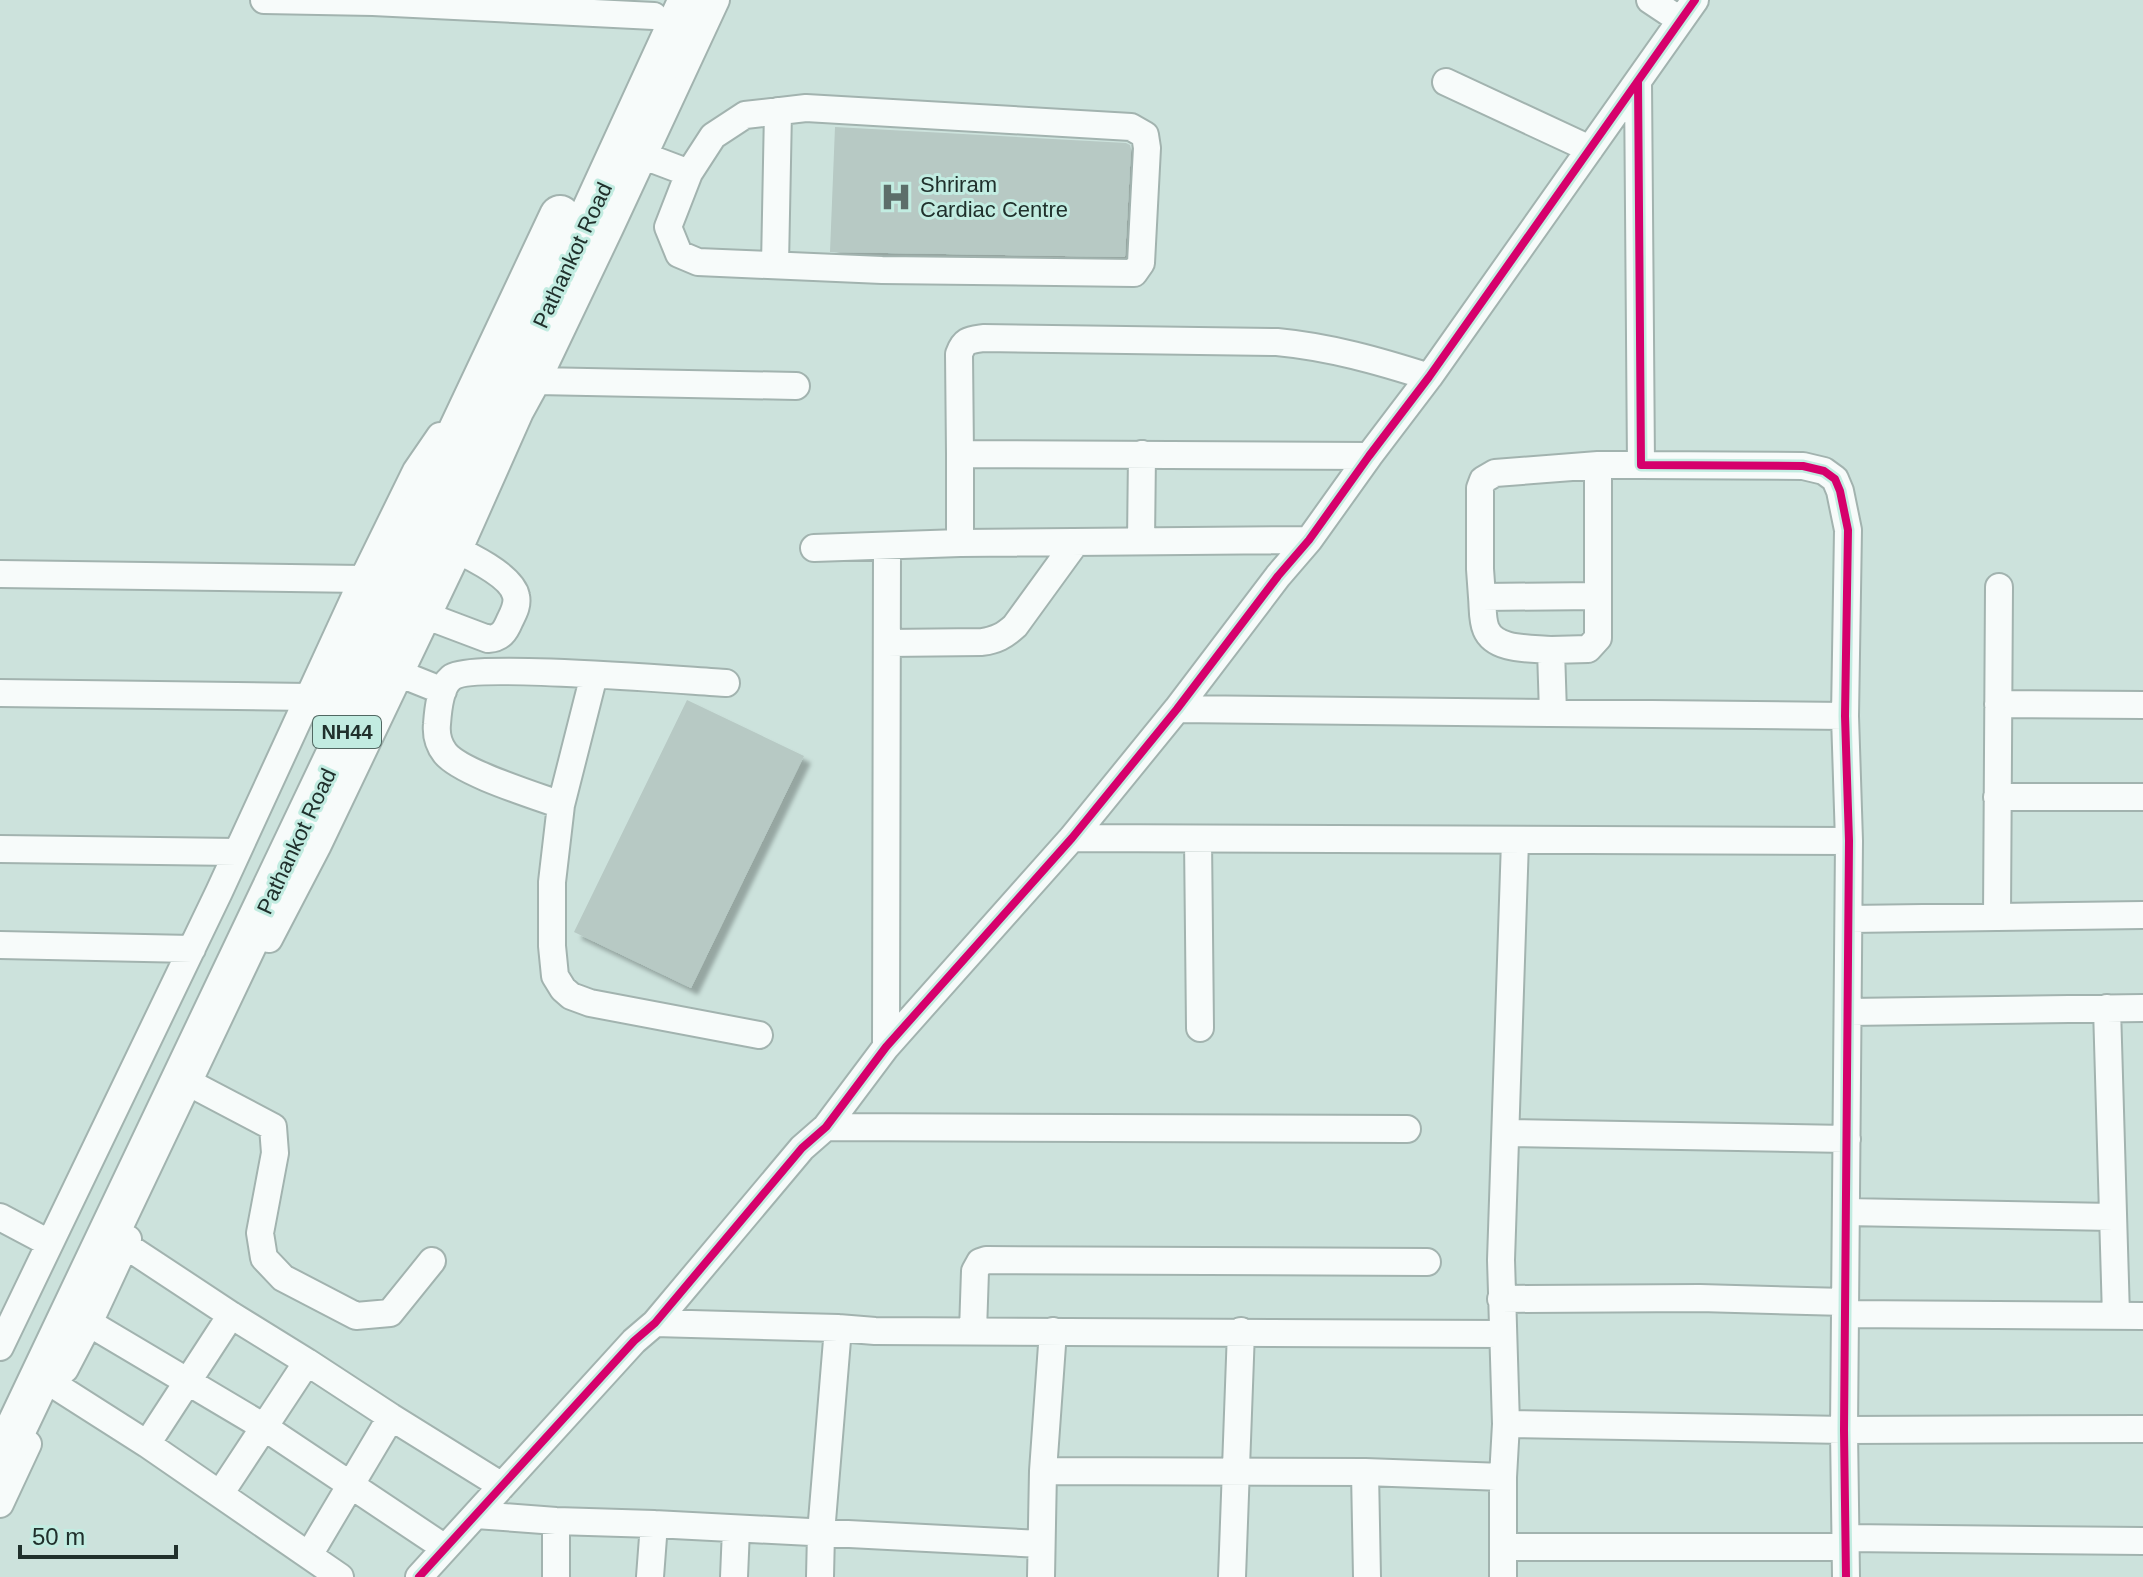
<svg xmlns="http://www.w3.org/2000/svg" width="2143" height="1577" font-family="Arial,sans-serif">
	<defs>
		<filter id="shadow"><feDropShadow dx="7" dy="7" stdDeviation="2" flood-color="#0004"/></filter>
	</defs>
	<rect width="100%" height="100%" fill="#cce2dc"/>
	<path fill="#b7c9c4" filter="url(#shadow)" d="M 835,127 L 1126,143 L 1130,145 L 1131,149 L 1125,257 L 830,252 Z
		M 687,700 L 804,756 L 691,988 L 574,932 Z"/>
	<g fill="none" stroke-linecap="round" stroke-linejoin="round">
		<defs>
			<path id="minor" d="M 264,0 L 373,2 L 654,16
				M 1650,0 L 1680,20
				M 1638,81 L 1641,465 L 1803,466 L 1824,471 L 1835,479 L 1840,491 L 1848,530 L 1845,716 L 1849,841 L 1844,1430 L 1846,1577
				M 1446,82 L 1590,149
				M 644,156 L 689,173 L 713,136 L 745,115 L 806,108 L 1131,127 L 1145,135 L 1147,148 L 1141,263 L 1134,273 L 882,270 L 698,262 L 679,254 L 668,227 L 689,173
				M 775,265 L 778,111
				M 537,381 L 796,386
				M 960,454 L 959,354 C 964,340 969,340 983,338 L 1277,342 C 1330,347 1379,361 1429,377
				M 1141,541 L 1142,454
				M 960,543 L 960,454 L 1369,456
				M 814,548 L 960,543 L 1309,540
				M 0,574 L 363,579
				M 1598,596 L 1482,597 L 1480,569 L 1480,488 L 1483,480 L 1495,473 L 1598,465 L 1641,465
				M 1482,597 C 1483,607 1482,620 1486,629 C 1495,651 1531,648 1551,650 L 1553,713
				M 427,616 L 488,639 C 501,638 505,632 510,620 C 514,612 518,605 516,596 C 512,575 464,553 445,544
				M 887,643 L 982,642 C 996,640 1004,636 1015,626 L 1076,542
				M 1551,650 L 1588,649 L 1598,638 L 1598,465
				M 383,667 L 443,691
				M 594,675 L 561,805 L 552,882 L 552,946 L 555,976 L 563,989 L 571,996 L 590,1003 L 759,1035
				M 0,693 L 309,697
				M 1998,704 L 2143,705
				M 1177,709 L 1845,716
				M 1997,797 L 2143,797
				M 561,805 C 534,795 461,773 445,753 C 438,744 436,734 437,724 C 438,710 440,687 451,678 C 470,662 688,681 726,683
				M 1072,838 L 1849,841
				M 1198,839 L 1200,1028
				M 0,849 L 237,852
				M 1997,917 L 1999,587
				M 1849,919 L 2143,915
				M 269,939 L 318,845 L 456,556 L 520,412 L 537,381 L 610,228 L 716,0
				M 0,945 L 192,949
				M 2107,1008 L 2116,1316
				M 1848,1012 L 2143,1008
				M 886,1047 L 887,547
				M 197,1087 L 273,1127 L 275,1153 L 260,1233 L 264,1258 L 283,1278 L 356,1316 L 390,1313 L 432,1261
				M 826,1127 L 1407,1129
				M 1506,1133 L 1847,1139
				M 1846,1212 L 2113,1217
				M 0,1217 L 49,1243
				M 125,1245 L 231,1315 L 307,1362 L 391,1417 L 502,1486
				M 1501,1299 L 1700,1298 L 1845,1302
				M 1845,1314 L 2143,1316
				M 89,1323 L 264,1427 L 445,1548
				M 655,1323 L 838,1328 L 875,1331 L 1502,1334
				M 973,1331 L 975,1271 L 980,1262 L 986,1260 L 1427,1262
				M 0,1347 L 219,892 L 363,579 L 416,471 L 440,436
				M 65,1369 L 89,1323 L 128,1239
				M 56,1386 L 147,1444 L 340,1577
				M 1506,1424 L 1844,1430 L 2143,1429
				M 147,1444 L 231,1315
				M 1043,1471 L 1365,1472 L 1503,1477
				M 1365,1472 L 1367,1577
				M 220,1494 L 307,1362
				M 0,1504 L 28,1444
				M 476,1515 L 556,1521 L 654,1524 L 1041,1544
				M 1846,1538 L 2143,1541
				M 1503,1547 L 1846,1547
				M 309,1555 L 391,1417
				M 419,1577 L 634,1341 L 655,1323 L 802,1148 L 826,1127 L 886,1047 L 1072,838 L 1177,709 L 1278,576 L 1309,540 L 1369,456 L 1429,377 L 1695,0
				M 556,1577 L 556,1521
				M 650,1577 L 654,1524
				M 734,1577 L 736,1529
				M 820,1577 L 821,1533 L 838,1328
				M 1041,1577 L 1043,1471 L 1053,1331
				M 1232,1577 L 1241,1331
				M 1503,1577 L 1503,1477 L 1506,1424 L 1501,1260 L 1515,841"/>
			<path id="highway" d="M 330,704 L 560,216
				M 0,1462 L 521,366 L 689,0"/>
		</defs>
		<use href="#minor" stroke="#a2b3af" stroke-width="30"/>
		<use href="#highway" stroke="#a2b3af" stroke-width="44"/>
		<use href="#minor" stroke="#f7fbfa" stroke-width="26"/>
		<use href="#highway" stroke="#f7fbfa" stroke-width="40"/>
		<defs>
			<path id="cycleway" d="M 1638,81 L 1641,465 L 1803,466 L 1824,471 L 1835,479 L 1840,491 L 1848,530 L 1845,716 L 1849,841 L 1844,1430 L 1846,1577
				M 419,1577 L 634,1341 L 655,1323 L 802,1148 L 826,1127 L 886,1047 L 1072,838 L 1177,709 L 1278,576 L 1309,540 L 1369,456 L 1429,377 L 1695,0"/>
		</defs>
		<use href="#cycleway" stroke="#c2ece1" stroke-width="13"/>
		<use href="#cycleway" stroke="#d6006c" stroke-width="8"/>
	</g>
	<defs>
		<symbol id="hospital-bare" viewBox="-9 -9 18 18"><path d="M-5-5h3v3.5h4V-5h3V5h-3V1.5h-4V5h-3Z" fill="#5c6e6a" stroke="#c2ece1" stroke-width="2.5" paint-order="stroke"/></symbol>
	</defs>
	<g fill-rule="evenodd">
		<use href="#hospital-bare" x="874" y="175" width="44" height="44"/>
	</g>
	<g text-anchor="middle" stroke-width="6" stroke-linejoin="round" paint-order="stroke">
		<rect fill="#c2ece1" stroke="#516862" stroke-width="2" x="313" y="716" width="68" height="32" rx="6"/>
		<g font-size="20" font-weight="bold" fill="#20302c">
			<text x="347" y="739">NH44</text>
		</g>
		<g font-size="22" fill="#20302c" stroke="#c2ece1" text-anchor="start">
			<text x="920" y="192">Shriram<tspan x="920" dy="25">Cardiac Centre</tspan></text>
		</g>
		<g font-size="22" fill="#20302c" stroke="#c2ece1">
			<text transform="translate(572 255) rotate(-65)" y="8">Pathankot Road</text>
			<text transform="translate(296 841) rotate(-65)" y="8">Pathankot Road</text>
		</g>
	</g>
	<path d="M20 1545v12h156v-12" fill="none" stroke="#20302c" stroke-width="4"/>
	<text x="32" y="1545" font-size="24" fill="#20302c" stroke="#c2ece1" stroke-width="6" paint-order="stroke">50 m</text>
</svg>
